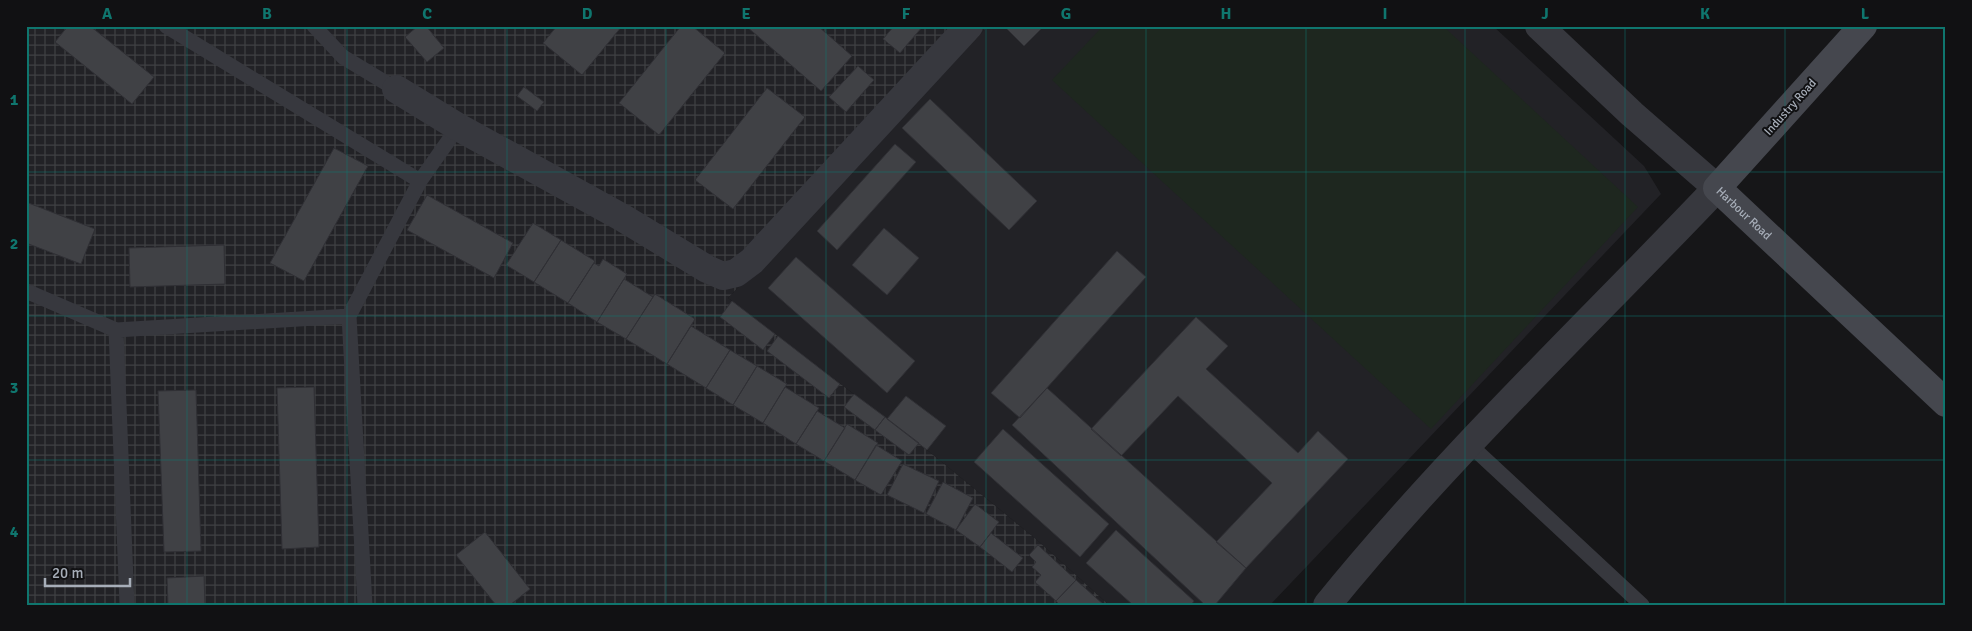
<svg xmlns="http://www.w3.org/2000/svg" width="1972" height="631" font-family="Signika,sans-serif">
	<defs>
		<pattern id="industrial-grid" width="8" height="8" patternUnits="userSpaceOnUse" patternTransform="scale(1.25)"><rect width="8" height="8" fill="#222226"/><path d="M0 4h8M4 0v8" fill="none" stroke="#3f4043"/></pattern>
	</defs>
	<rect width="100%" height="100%" fill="#161618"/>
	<path fill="#222226" d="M 988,26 L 1493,26 L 1644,166 L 1661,194 L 1270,605 L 1109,605 L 1037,540 L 927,450 L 728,298 Z"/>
	<path fill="url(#industrial-grid)" d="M 26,26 L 988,26 L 728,298 L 927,450 L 1037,540 L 1109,605 L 26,605 Z"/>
	<path fill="#1e271f" d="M 1103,26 L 1443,26 L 1638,207 L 1431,429 L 1052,80 Z"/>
	<path fill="#404145" stroke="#303035" d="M 68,26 L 90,26 L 154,77 L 132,104 L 55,42 Z
		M 418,26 L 426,26 L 444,48 L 427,62 L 405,37 Z
		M 557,26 L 622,26 L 582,75 L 543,43 Z
		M 681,26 L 692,26 L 725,53 L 659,135 L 619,103 Z
		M 746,26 L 818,26 L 852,56 L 821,91 Z
		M 894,26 L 923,26 L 900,53 L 883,39 Z
		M 1004,26 L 1044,26 L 1024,46 Z
		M 858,66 L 874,80 L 846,112 L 829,97 Z
		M 524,87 L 544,102 L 537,111 L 517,96 Z
		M 767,88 L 805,117 L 733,209 L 695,180 Z
		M 930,99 L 1037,201 L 1009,230 L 902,128 Z
		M 895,144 L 916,162 L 837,250 L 817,231 Z
		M 334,148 L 368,166 L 304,281 L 270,263 Z
		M 427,195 L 513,243 L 494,278 L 407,230 Z
		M 26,202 L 95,229 L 81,264 L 26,243 Z
		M 533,223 L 561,240 L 534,282 L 506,265 Z
		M 884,228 L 919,258 L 887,295 L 852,265 Z
		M 561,240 L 595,261 L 568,303 L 534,282 Z
		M 224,245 L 225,284 L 130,287 L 129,248 Z
		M 1117,251 L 1146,277 L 1020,418 L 991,393 Z
		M 796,257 L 915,361 L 887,393 L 768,288 Z
		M 603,259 L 627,274 L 597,322 L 568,303 L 594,263 L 599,266 Z
		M 624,279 L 653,297 L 626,339 L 597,322 Z
		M 655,294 L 695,319 L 667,364 L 626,339 Z
		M 732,301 L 775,334 L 763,350 L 720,317 Z
		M 1196,317 L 1228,346 L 1206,369 L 1298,453 L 1318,431 L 1348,459 L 1246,568 L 1216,542 L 1272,483 L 1178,396 L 1121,456 L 1091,429 Z
		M 691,326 L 730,350 L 706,388 L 667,364 Z
		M 778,336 L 840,384 L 829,398 L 767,351 Z
		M 730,350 L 757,366 L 733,405 L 706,388 Z
		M 757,366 L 787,384 L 763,423 L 733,405 Z
		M 314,387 L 319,547 L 282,549 L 277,388 Z
		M 785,387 L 819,408 L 796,444 L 763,423 Z
		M 1047,388 L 1246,568 L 1215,605 L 1205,605 L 1012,425 Z
		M 196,390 L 201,551 L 164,552 L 158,391 Z
		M 854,394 L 885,417 L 875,430 L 844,407 Z
		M 906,396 L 946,426 L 927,450 L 887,419 Z
		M 817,411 L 845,428 L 824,461 L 796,444 Z
		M 885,417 L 919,443 L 909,455 L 875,430 Z
		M 847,424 L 878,443 L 855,480 L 824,461 Z
		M 1003,429 L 1109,524 L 1080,557 L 974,462 Z
		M 876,445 L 902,461 L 881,495 L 855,480 Z
		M 903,464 L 939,481 L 924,513 L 887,495 Z
		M 943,482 L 973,498 L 956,530 L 926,514 Z
		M 975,504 L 999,522 L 980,547 L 956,530 Z
		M 1116,530 L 1194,601 L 1191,605 L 1133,605 L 1086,563 Z
		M 485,532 L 530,589 L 510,605 L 496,605 L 456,555 Z
		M 991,533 L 1023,558 L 1012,572 L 980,547 Z
		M 1038,545 L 1076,580 L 1056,601 L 1035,582 L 1041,575 L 1032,567 L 1036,562 L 1029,555 Z
		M 204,576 L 205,605 L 168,605 L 167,578 Z
		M 1076,580 L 1104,605 L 1060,605 L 1056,601 Z"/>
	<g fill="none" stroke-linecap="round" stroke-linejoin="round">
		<path stroke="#37383e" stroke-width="15" d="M 166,26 L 420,181
			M 314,26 L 343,57 L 396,89
			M 26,291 L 116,330 L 349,316
			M 116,330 L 127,605
			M 1470,445 L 1642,605
			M 365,605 L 349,316 L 420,181 L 458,127"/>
		<path stroke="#37383e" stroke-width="28" d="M 396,89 L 458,127 L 623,218 L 707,269 L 723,276 L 736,273 L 752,261 L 969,26
			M 1327,605 C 1447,457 1586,326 1717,188 L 1632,114 L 1539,26"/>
		<path stroke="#45474e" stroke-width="28" id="s1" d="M 1863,26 L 1717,188 L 1946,403"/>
	</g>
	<path fill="none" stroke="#0f766e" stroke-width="1" stroke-opacity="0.55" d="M 187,26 L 187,605M 347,26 L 347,605M 507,26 L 507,605M 666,26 L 666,605M 826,26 L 826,605M 986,26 L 986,605M 1146,26 L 1146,605M 1306,26 L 1306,605M 1465,26 L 1465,605M 1625,26 L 1625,605M 1785,26 L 1785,605M 26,172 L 1946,172M 26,316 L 1946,316M 26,460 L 1946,460"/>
	<g text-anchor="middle" stroke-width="4" stroke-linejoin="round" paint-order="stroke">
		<g font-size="12" fill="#a7aeb9" stroke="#111113">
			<text transform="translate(1790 107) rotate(-48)" y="4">Industry Road</text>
			<text dy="4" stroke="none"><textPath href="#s1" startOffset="255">Harbour Road</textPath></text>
		</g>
	</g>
	<rect width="1972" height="631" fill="none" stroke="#111113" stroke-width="55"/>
	<path d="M45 578v8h85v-8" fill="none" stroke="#a7aeb9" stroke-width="2.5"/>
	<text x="52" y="578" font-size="15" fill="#a7aeb9" stroke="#111113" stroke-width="4" paint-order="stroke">20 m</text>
	<rect x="28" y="28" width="1916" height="576" fill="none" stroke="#0f766e" stroke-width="2"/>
	<g font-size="16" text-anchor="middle" font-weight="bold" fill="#0f766e">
		<text x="107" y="19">A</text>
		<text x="267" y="19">B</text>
		<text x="427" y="19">C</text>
		<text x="587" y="19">D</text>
		<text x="746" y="19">E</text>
		<text x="906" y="19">F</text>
		<text x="1066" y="19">G</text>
		<text x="1226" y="19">H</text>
		<text x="1385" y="19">I</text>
		<text x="1545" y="19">J</text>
		<text x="1705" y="19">K</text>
		<text x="1865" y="19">L</text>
		<text x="14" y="105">1</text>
		<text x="14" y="249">2</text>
		<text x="14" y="393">3</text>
		<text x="14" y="537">4</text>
	</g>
</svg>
